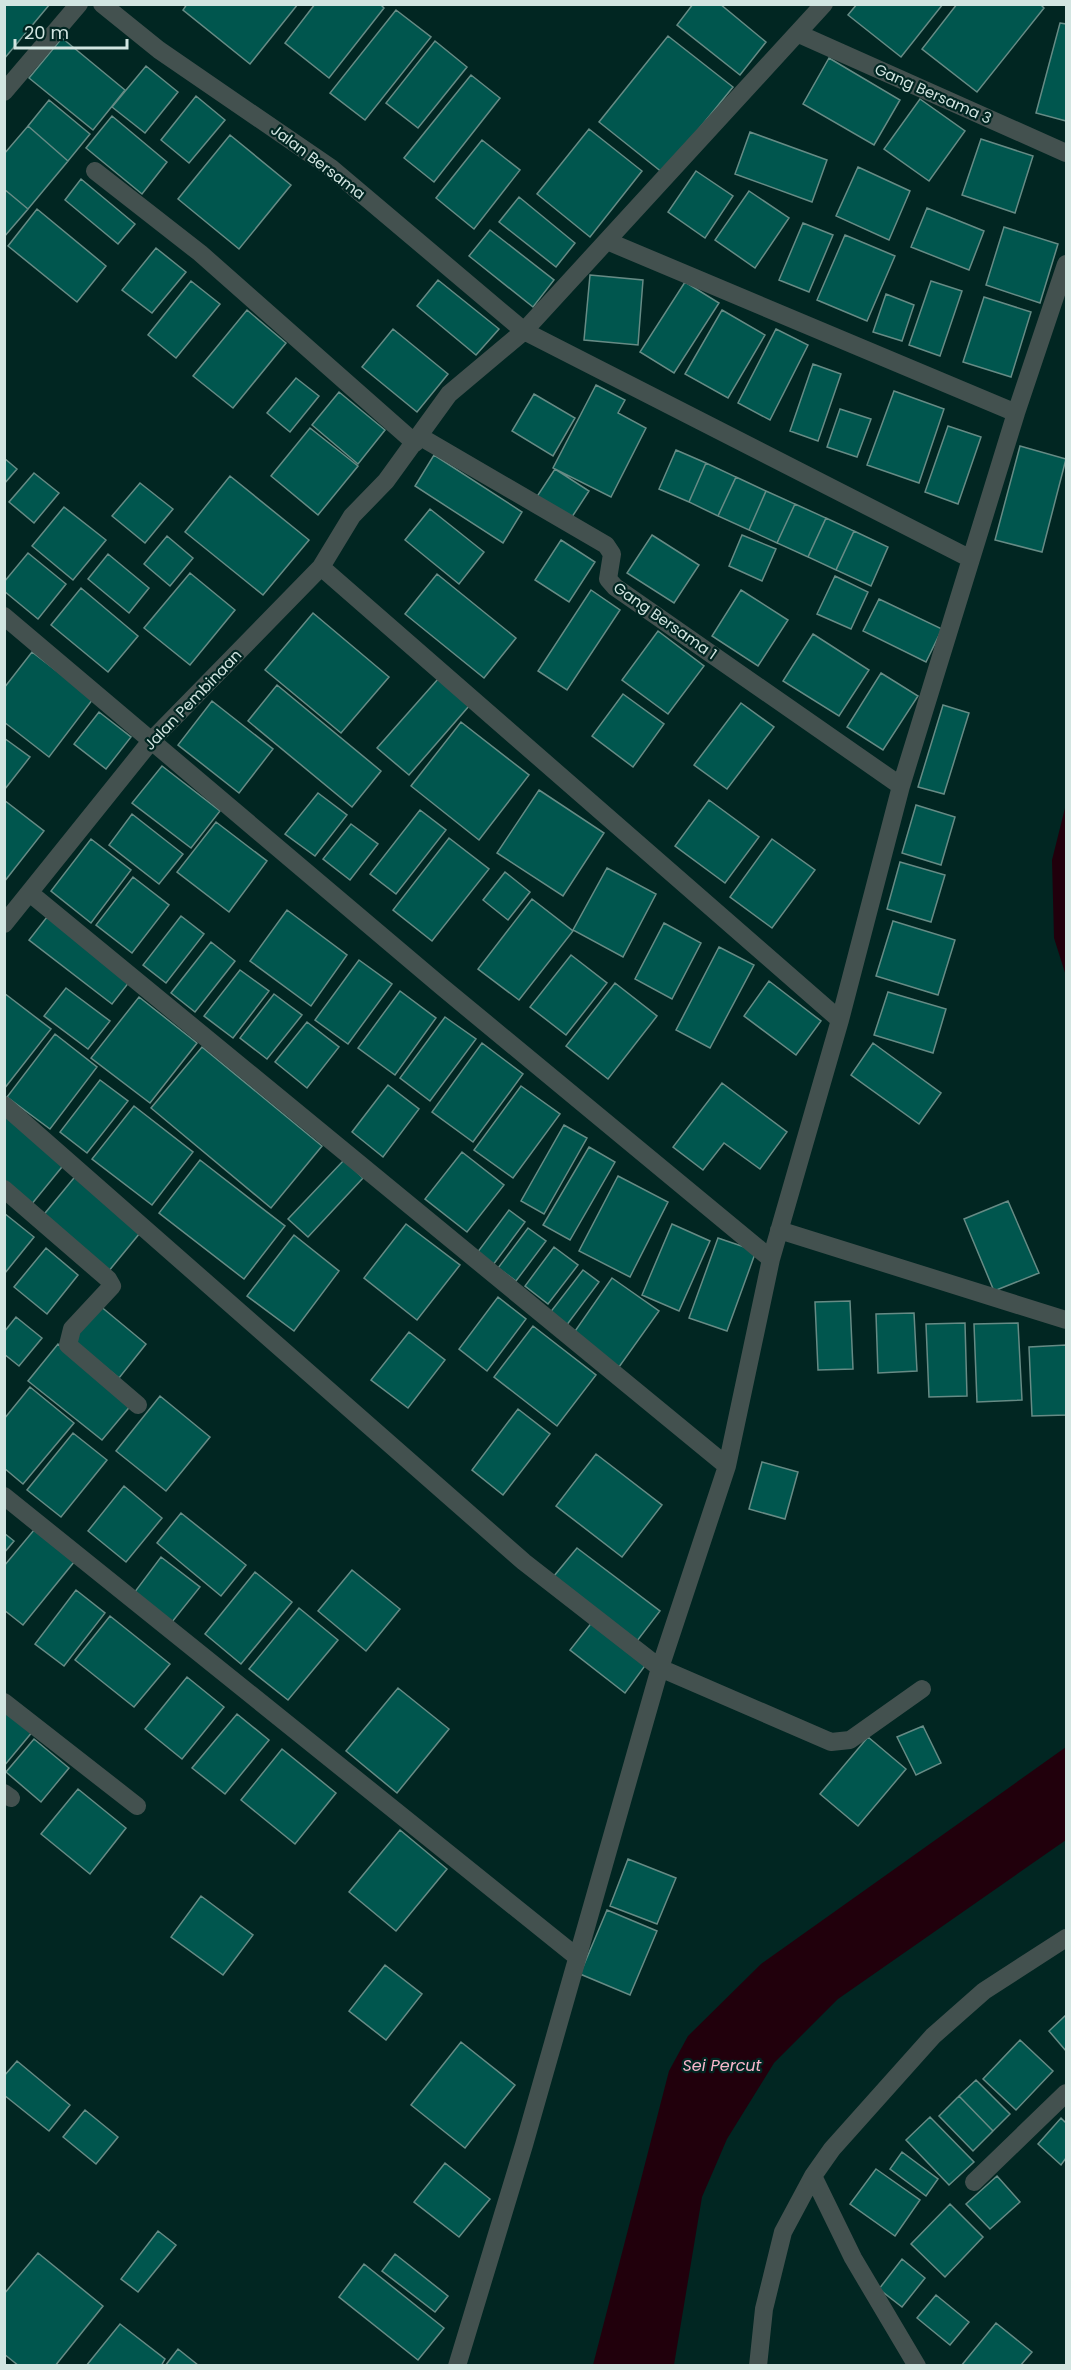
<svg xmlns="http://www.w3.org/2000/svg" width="1071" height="2370" font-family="Poppins,sans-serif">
	<rect width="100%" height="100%" fill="#012622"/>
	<path fill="#21000c" d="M 1066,804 L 1066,976 L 1054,938 L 1052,860 Z
		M 1066,1747 L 1066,1840 L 838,1999 L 774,2063 L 727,2139 L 702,2197 L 674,2365 L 593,2365 L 669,2071 L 688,2036 L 761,1964 Z"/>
	<path fill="#00564e" stroke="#668b85" stroke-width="1.5" d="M 4,4 L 50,4 L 4,59 Z
		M 187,4 L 298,4 L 250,64 L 183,10 Z
		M 315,4 L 380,4 L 384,8 L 329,78 L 285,43 Z
		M 693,4 L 720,4 L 766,42 L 740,75 L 677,25 Z
		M 857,4 L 943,4 L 901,57 L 848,15 Z
		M 957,4 L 1040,4 L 1044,8 L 977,92 L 922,49 Z
		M 396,10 L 431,37 L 365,120 L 330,93 Z
		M 1060,23 L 1066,24 L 1066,121 L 1036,113 Z
		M 668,36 L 733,87 L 663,173 L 599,122 Z
		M 62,38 L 125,90 L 93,130 L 29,78 Z
		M 435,41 L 467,67 L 418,128 L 386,103 Z
		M 829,58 L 900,100 L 874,145 L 803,104 Z
		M 146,66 L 178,92 L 145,133 L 112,107 Z
		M 471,75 L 500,98 L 434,182 L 404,158 Z
		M 196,96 L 225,120 L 189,163 L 161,140 Z
		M 920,99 L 965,131 L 929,181 L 884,149 Z
		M 49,100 L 90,134 L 68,161 L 28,126 Z
		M 112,116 L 167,162 L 142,194 L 86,148 Z
		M 28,126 L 68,161 L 28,209 L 4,189 L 4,154 Z
		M 589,129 L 642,171 L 590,237 L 537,194 Z
		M 750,132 L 827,160 L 812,202 L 735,174 Z
		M 230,135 L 291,185 L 239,249 L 178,199 Z
		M 981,139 L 1033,156 L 1015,213 L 962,195 Z
		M 482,140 L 520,170 L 474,229 L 436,198 Z
		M 858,167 L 910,191 L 889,240 L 836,216 Z
		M 696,171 L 733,196 L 705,238 L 668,212 Z
		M 81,179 L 135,224 L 118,244 L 65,200 Z
		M 4,189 L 28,209 L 4,237 Z
		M 749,191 L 789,218 L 755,268 L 715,240 Z
		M 519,197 L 575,243 L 556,267 L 499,222 Z
		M 927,208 L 984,231 L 969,270 L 911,247 Z
		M 37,209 L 106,266 L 77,302 L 8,246 Z
		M 803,223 L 833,235 L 809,292 L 779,280 Z
		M 1004,227 L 1058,244 L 1040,303 L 986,285 Z
		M 490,230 L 554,280 L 533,307 L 469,256 Z
		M 845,235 L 895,256 L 867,321 L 817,300 Z
		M 156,248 L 186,272 L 152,313 L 122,290 Z
		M 590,275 L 643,280 L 638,345 L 584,340 Z
		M 438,280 L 499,329 L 476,355 L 417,306 Z
		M 191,281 L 220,304 L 176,358 L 148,335 Z
		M 931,281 L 962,291 L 940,356 L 909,345 Z
		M 685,282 L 719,303 L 674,373 L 640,352 Z
		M 886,294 L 914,305 L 902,341 L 873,332 Z
		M 984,297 L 1031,312 L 1011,377 L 963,362 Z
		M 247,310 L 286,343 L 233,408 L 193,376 Z
		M 722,310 L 765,335 L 728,398 L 685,374 Z
		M 393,329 L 448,374 L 417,412 L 362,367 Z
		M 776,329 L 808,345 L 770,420 L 738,403 Z
		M 813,364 L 841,374 L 818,441 L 790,431 Z
		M 296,378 L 319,396 L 290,432 L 267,413 Z
		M 596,385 L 625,400 L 618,413 L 646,428 L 611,497 L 553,468 Z
		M 894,391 L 944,409 L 919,483 L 867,465 Z
		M 339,392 L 385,430 L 358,464 L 312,425 Z
		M 534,394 L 575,418 L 553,456 L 512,431 Z
		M 840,409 L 871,419 L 857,457 L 827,447 Z
		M 948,426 L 981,437 L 958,504 L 925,492 Z
		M 310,428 L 358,466 L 318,515 L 271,476 Z
		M 1020,446 L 1066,459 L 1042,552 L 995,540 Z
		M 676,450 L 706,463 L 689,502 L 659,489 Z
		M 434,455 L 522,512 L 503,543 L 415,486 Z
		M 4,458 L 17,469 L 4,484 Z
		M 706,463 L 736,477 L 718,516 L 689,502 Z
		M 555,469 L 589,491 L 570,520 L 536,498 Z
		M 34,473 L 59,493 L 34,523 L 9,502 Z
		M 230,476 L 309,540 L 263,595 L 185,532 Z
		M 736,477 L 766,491 L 749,530 L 718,516 Z
		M 140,483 L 173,509 L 145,543 L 112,516 Z
		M 766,491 L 795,504 L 777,543 L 749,530 Z
		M 795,504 L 826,518 L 808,557 L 777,543 Z
		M 64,507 L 106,540 L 73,580 L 32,546 Z
		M 430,509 L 484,552 L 459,584 L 405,540 Z
		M 826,518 L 854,531 L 836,570 L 808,557 Z
		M 854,531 L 888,547 L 871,586 L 836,570 Z
		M 652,535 L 699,565 L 674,603 L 627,573 Z
		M 742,535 L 776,549 L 762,581 L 729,566 Z
		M 167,536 L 193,558 L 170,586 L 144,564 Z
		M 561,540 L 595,562 L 569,602 L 535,580 Z
		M 28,553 L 66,584 L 38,619 L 4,591 L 4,582 Z
		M 108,554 L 149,588 L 129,613 L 88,579 Z
		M 190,573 L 235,610 L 190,665 L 144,628 Z
		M 437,574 L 516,638 L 484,678 L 405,614 Z
		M 835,576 L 868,592 L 851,629 L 817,614 Z
		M 81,588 L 138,636 L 108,672 L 51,625 Z
		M 591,590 L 620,610 L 567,690 L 538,671 Z
		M 741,590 L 788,620 L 758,666 L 712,636 Z
		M 879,599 L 942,629 L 926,662 L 863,631 Z
		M 313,613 L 389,677 L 341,733 L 265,670 Z
		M 658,631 L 704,666 L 668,714 L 622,680 Z
		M 813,634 L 869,670 L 839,716 L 783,681 Z
		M 32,652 L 93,699 L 49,757 L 4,722 L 4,688 Z
		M 881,673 L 918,696 L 883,750 L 847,727 Z
		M 438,679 L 469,706 L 409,775 L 377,748 Z
		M 277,685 L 381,771 L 352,807 L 248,721 Z
		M 623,694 L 664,724 L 633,767 L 592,736 Z
		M 212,701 L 273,749 L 239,793 L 178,745 Z
		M 741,703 L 774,727 L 727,789 L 694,765 Z
		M 943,705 L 969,713 L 944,794 L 918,787 Z
		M 99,712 L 131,737 L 106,769 L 74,744 Z
		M 461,722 L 529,775 L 479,840 L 411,786 Z
		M 4,738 L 30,757 L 5,789 L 4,789 Z
		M 162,766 L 220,811 L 191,848 L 132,803 Z
		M 539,790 L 604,833 L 563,896 L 497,853 Z
		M 318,793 L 347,815 L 315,856 L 285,834 Z
		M 4,800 L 44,831 L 4,882 Z
		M 709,800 L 759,837 L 725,883 L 675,846 Z
		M 916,805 L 955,817 L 941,865 L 902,853 Z
		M 420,810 L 446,830 L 396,894 L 370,874 Z
		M 132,814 L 183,854 L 159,884 L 109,845 Z
		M 216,822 L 267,861 L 229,912 L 177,872 Z
		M 351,824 L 378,844 L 350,880 L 323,859 Z
		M 449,838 L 489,869 L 432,941 L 393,910 Z
		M 91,839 L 131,870 L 91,923 L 51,891 Z
		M 772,839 L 815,870 L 772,928 L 730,897 Z
		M 900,862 L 945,875 L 931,922 L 887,909 Z
		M 607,868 L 656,894 L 623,957 L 573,930 Z
		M 505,872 L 530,892 L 508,920 L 483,900 Z
		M 133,877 L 169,905 L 132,953 L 96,925 Z
		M 532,899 L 573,931 L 519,1000 L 478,969 Z
		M 287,910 L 347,955 L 311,1006 L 250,961 Z
		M 181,916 L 204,934 L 166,983 L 143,965 Z
		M 47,917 L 130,981 L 112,1004 L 29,940 Z
		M 893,921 L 955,940 L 938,995 L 876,976 Z
		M 664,923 L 701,943 L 672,999 L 635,979 Z
		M 211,942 L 235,961 L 195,1012 L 171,993 Z
		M 719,947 L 754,965 L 710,1048 L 676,1030 Z
		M 571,955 L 607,983 L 566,1035 L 530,1007 Z
		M 359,960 L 392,984 L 348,1044 L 315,1020 Z
		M 240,970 L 269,991 L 233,1038 L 204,1016 Z
		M 769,981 L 821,1021 L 796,1055 L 744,1016 Z
		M 615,983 L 657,1016 L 608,1079 L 566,1046 Z
		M 66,988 L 110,1021 L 88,1049 L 44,1016 Z
		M 400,991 L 436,1018 L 395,1075 L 358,1048 Z
		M 888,992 L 946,1009 L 933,1053 L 874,1035 Z
		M 4,993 L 51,1029 L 4,1089 Z
		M 274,994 L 302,1015 L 267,1059 L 240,1038 Z
		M 139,997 L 197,1043 L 150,1103 L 91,1058 Z
		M 445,1017 L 476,1039 L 430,1101 L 400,1078 Z
		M 307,1022 L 339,1047 L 307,1088 L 275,1062 Z
		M 55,1034 L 97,1067 L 50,1129 L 7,1097 Z
		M 482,1043 L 523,1074 L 473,1142 L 432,1112 Z
		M 873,1043 L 941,1093 L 919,1124 L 851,1075 Z
		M 202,1047 L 322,1146 L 271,1208 L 151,1108 Z
		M 100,1080 L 128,1101 L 87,1153 L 60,1132 Z
		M 722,1083 L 787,1132 L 760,1169 L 724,1143 L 703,1170 L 673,1147 Z
		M 388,1085 L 419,1109 L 383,1157 L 352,1132 Z
		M 521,1086 L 560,1114 L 513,1178 L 474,1150 Z
		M 134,1106 L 193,1152 L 152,1205 L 92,1159 Z
		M 4,1112 L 66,1162 L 31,1205 L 4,1184 Z
		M 564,1125 L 587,1138 L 544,1214 L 521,1201 Z
		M 589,1147 L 615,1162 L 570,1240 L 543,1225 Z
		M 462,1152 L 504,1185 L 467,1232 L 425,1199 Z
		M 200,1160 L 285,1226 L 244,1279 L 159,1213 Z
		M 344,1160 L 363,1178 L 308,1237 L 288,1219 Z
		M 78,1173 L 144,1228 L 108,1272 L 41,1218 Z
		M 618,1176 L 668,1202 L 630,1277 L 579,1251 Z
		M 1008,1201 L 1039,1273 L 994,1291 L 964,1219 Z
		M 509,1210 L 525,1222 L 493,1265 L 477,1253 Z
		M 4,1213 L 34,1237 L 5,1273 L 4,1273 Z
		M 406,1224 L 460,1265 L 417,1320 L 364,1278 Z
		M 672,1224 L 710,1241 L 679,1311 L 642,1295 Z
		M 528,1228 L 546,1241 L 516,1281 L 498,1268 Z
		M 294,1235 L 339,1271 L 294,1331 L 247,1296 Z
		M 718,1238 L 756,1251 L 727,1331 L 689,1318 Z
		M 554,1247 L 578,1265 L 548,1304 L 525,1286 Z
		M 46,1248 L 78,1275 L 47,1314 L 14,1287 Z
		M 583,1270 L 599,1282 L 566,1326 L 549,1314 Z
		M 612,1278 L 659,1311 L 619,1367 L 573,1334 Z
		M 498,1297 L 526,1319 L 487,1371 L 459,1349 Z
		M 850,1301 L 853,1369 L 818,1370 L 815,1302 Z
		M 99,1305 L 146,1344 L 119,1378 L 71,1339 Z
		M 914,1313 L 917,1371 L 878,1373 L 876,1314 Z
		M 16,1317 L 42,1338 L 19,1366 L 4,1354 L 4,1332 Z
		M 965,1323 L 967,1396 L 929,1397 L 926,1324 Z
		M 1018,1323 L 1022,1400 L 977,1402 L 974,1324 Z
		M 533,1326 L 596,1375 L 557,1426 L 494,1377 Z
		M 409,1332 L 445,1360 L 408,1408 L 371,1380 Z
		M 58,1344 L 132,1404 L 102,1440 L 28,1381 Z
		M 1066,1345 L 1066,1415 L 1032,1416 L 1029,1347 Z
		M 30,1387 L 74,1423 L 23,1484 L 4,1468 L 4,1419 Z
		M 160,1396 L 210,1437 L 166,1491 L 116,1451 Z
		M 518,1409 L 550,1434 L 503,1495 L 472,1470 Z
		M 73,1433 L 107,1460 L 61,1517 L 27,1490 Z
		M 596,1454 L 662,1505 L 622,1557 L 556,1506 Z
		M 762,1462 L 798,1472 L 785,1519 L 749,1509 Z
		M 124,1486 L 162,1518 L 126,1562 L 88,1531 Z
		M 181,1513 L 246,1565 L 221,1596 L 157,1543 Z
		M 34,1530 L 74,1562 L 23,1625 L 4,1610 L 4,1566 Z
		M 4,1533 L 14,1541 L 4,1553 Z
		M 577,1548 L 660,1611 L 637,1641 L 554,1576 Z
		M 161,1557 L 200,1587 L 172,1622 L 134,1593 Z
		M 352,1570 L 400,1609 L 366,1651 L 318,1611 Z
		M 255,1572 L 292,1602 L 241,1664 L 205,1634 Z
		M 76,1590 L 105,1613 L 64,1666 L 35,1644 Z
		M 299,1608 L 338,1640 L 288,1700 L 249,1669 Z
		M 110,1616 L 170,1664 L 134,1707 L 75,1660 Z
		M 593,1621 L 647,1663 L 625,1693 L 570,1650 Z
		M 187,1677 L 224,1707 L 182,1759 L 145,1729 Z
		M 398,1688 L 449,1729 L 397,1793 L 346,1751 Z
		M 4,1708 L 33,1731 L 4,1766 Z
		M 237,1714 L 269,1740 L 225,1794 L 192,1768 Z
		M 923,1726 L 941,1763 L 916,1775 L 897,1737 Z
		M 868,1737 L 906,1769 L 858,1826 L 820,1794 Z
		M 34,1739 L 69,1768 L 41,1802 L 6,1772 Z
		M 282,1749 L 336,1793 L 295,1844 L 241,1800 Z
		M 78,1789 L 126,1828 L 90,1874 L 41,1834 Z
		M 400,1830 L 447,1869 L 396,1931 L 349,1892 Z
		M 628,1859 L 676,1878 L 657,1924 L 610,1906 Z
		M 201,1896 L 253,1935 L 223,1975 L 171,1937 Z
		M 607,1910 L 657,1931 L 630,1995 L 580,1974 Z
		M 385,1965 L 422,1994 L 386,2040 L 349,2011 Z
		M 1066,2015 L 1066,2051 L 1049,2031 Z
		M 1020,2040 L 1053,2071 L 1016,2110 L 983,2079 Z
		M 461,2042 L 515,2085 L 465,2148 L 411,2105 Z
		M 17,2061 L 70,2105 L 49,2131 L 4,2095 L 4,2076 Z
		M 976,2080 L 1010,2114 L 993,2131 L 959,2096 Z
		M 959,2096 L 993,2131 L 973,2151 L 939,2116 Z
		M 85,2110 L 118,2137 L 96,2164 L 63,2137 Z
		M 930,2117 L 974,2162 L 949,2185 L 906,2140 Z
		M 1061,2118 L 1066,2123 L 1066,2158 L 1061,2165 L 1038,2144 Z
		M 902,2152 L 938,2179 L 926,2196 L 890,2169 Z
		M 445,2163 L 490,2199 L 459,2237 L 414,2202 Z
		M 876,2169 L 920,2200 L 895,2236 L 850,2204 Z
		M 997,2176 L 1020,2202 L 990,2229 L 966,2204 Z
		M 950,2204 L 983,2237 L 945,2277 L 911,2244 Z
		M 158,2231 L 176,2245 L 138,2292 L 121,2279 Z
		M 38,2253 L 103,2306 L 55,2366 L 19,2366 L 4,2354 L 4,2294 Z
		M 395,2254 L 448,2296 L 435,2312 L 382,2271 Z
		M 902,2259 L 925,2278 L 902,2307 L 879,2289 Z
		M 364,2264 L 444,2328 L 418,2360 L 339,2297 Z
		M 936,2295 L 969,2322 L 950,2345 L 917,2318 Z
		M 996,2323 L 1032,2352 L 1020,2366 L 961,2366 Z
		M 120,2324 L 165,2359 L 161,2366 L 86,2366 Z
		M 178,2349 L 198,2365 L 165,2366 Z"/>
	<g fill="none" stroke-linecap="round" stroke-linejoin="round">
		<path stroke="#43514f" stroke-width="18" d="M 102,4 L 159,50 L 331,168 L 524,331 L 971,559
			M 799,34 L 1066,153
			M 4,92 L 79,4
			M 95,171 L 200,253 L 415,443
			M 607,241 L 1016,413
			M 419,436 L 606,545 L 612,554 L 608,579 L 615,587 L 901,786
			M 321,567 L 840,1020
			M 4,616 L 441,986 L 771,1259
			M 31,894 L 727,1466
			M 4,924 L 151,741 L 321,567 L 352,516 L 386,481 L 449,394 L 524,331 L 824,4
			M 4,1105 L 524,1562 L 660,1668 L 831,1742 L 850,1740 L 922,1689
			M 4,1189 L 108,1279 L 112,1286 L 72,1329 L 68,1345 L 138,1405
			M 779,1230 L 1066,1320
			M 4,1496 L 577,1957
			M 4,1702 L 137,1806
			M 4,1793 L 11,1798
			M 813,2176 L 853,2258 L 917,2366
			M 974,2182 L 1066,2093
			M 457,2366 L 524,2145 L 660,1668 L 727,1466 L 771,1259 L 840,1020 L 901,786 L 1016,413 L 1066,264
			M 758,2366 L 764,2309 L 783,2232 L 813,2176 L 832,2149 L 933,2036 L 984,1991 L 1066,1938"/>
	</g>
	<g text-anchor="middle" stroke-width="4.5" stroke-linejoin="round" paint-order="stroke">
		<g font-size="15" fill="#d2e5e1" stroke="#012622">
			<text transform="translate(933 94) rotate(24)" y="5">Gang Bersama 3</text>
			<text transform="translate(318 162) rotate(37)" y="5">Jalan Bersama</text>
			<text transform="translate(665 621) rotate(35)" y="5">Gang Bersama 1</text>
			<text transform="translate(193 700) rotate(-46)" y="5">Jalan Pembinaan</text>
		</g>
		<g font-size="16" font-style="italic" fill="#f9b6cb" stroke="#012622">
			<text x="722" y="2071">Sei Percut</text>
		</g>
	</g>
	<rect width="1071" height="2370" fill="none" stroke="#d2e5e1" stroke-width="12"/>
	<path d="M15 39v9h112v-9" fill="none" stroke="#d2e5e1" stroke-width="3"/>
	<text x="24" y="39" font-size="18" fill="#d2e5e1" stroke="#012622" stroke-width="4.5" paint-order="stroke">20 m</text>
</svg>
